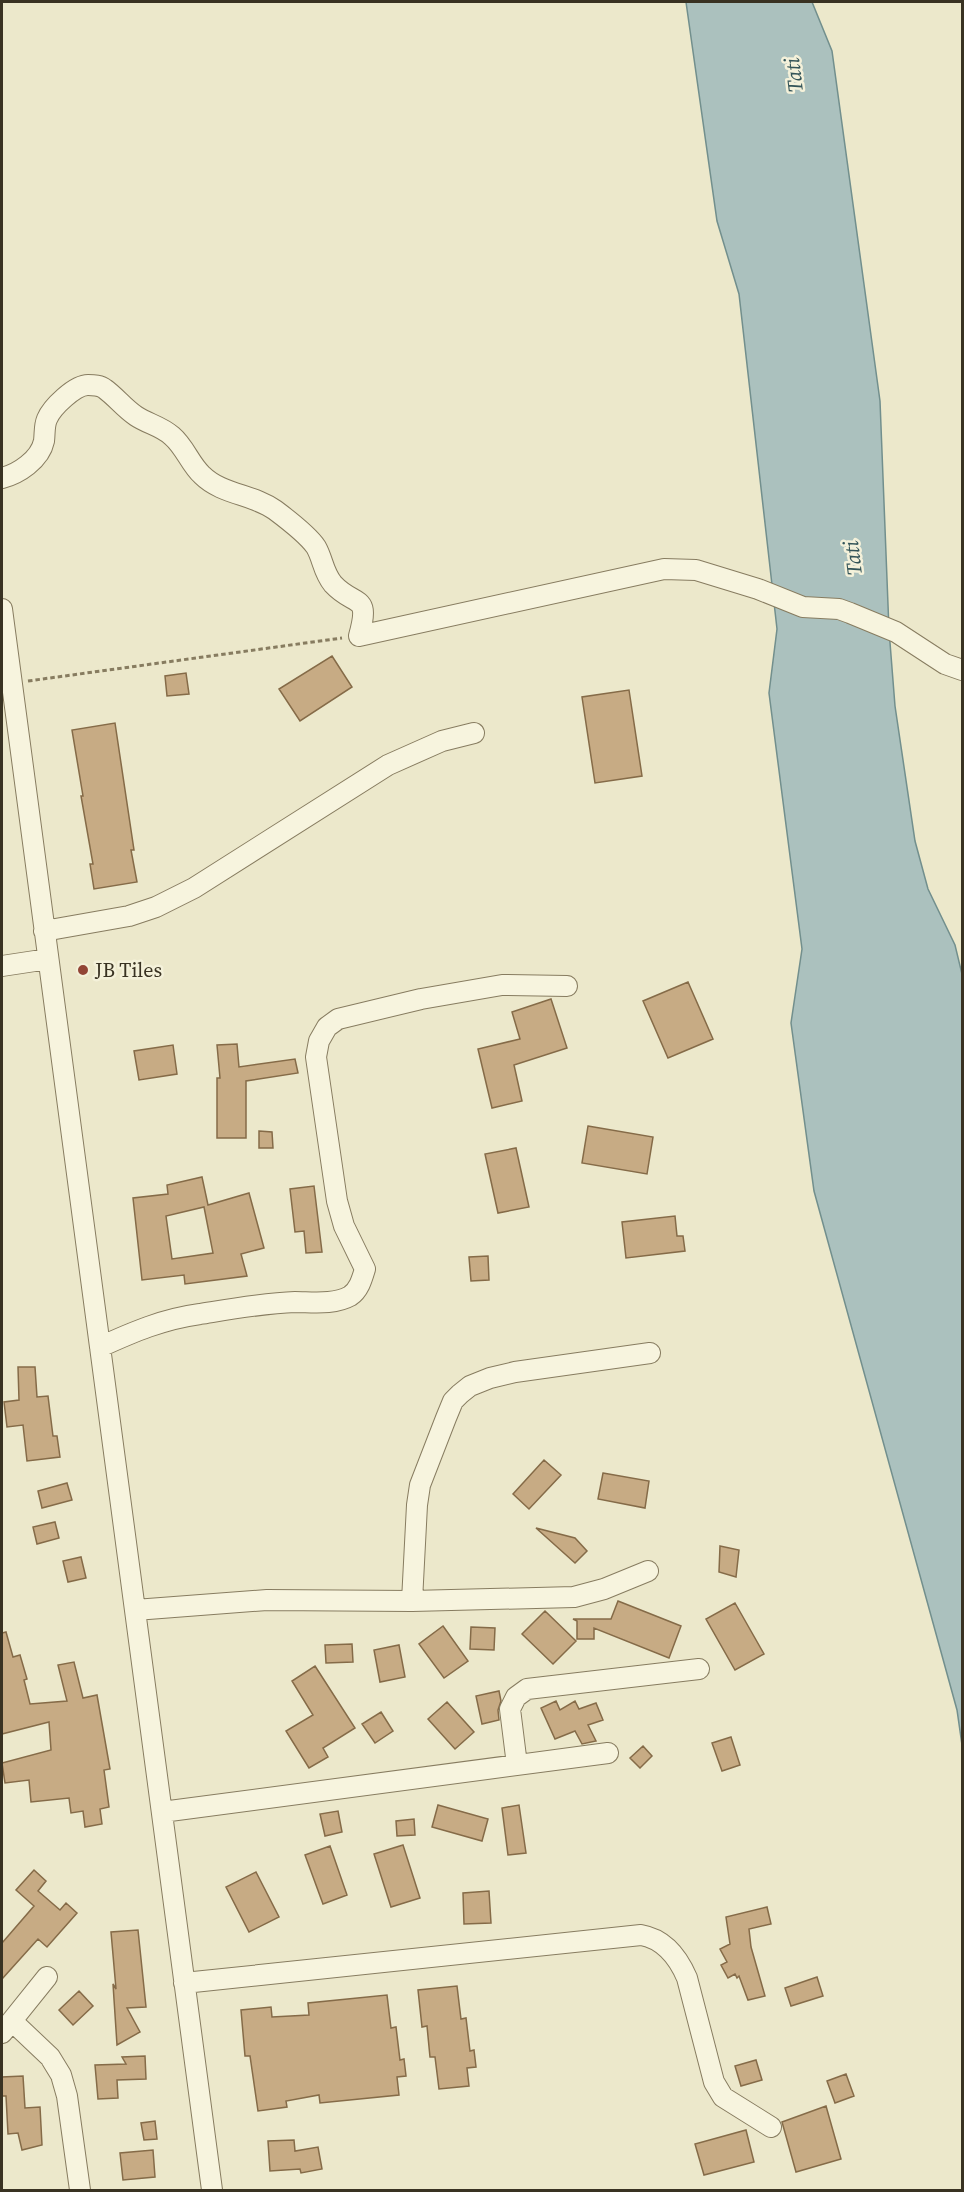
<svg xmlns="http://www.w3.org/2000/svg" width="964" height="2192" font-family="'Source Serif 4',serif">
	<rect width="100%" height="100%" fill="#ece8cb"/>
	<path fill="#abc1be" stroke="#728f8d" stroke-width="1.5" d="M 686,2 L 812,2 L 832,51 L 880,401 L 889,630 L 895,706 L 915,841 L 928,889 L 955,945 L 962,974 L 962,1745 L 957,1710 L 814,1191 L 791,1023 L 802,949 L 769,693 L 777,629 L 739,294 L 717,221 Z"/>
	<path fill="#c7ab84" stroke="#856b48" stroke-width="1.5" fill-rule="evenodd" d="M 332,656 L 352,687 L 300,721 L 279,689 Z
		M 186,673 L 189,694 L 167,696 L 165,676 Z
		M 629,690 L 642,776 L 595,783 L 582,697 Z
		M 115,723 L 134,850 L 131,850 L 137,882 L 94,889 L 90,864 L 93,864 L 81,796 L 83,796 L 72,730 Z
		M 688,982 L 713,1039 L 668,1058 L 643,1001 Z
		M 551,999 L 567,1048 L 514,1065 L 522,1101 L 492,1108 L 478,1049 L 520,1039 L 512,1012 Z
		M 237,1044 L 239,1067 L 295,1059 L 298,1073 L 246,1081 L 246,1138 L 217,1138 L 217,1078 L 220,1078 L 217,1045 Z
		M 173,1045 L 177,1074 L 139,1080 L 134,1051 Z
		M 588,1126 L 653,1137 L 647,1174 L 582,1163 Z
		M 259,1131 L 272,1132 L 273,1148 L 259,1148 Z
		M 516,1148 L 529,1207 L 498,1213 L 485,1154 Z
		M 202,1177 L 208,1205 L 249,1193 L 264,1248 L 241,1254 L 247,1276 L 185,1284 L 184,1275 L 142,1280 L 133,1198 L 168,1194 L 167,1185 ZM 204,1207 L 213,1253 L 172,1259 L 166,1216 Z
		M 314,1186 L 322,1252 L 306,1253 L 304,1231 L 295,1232 L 290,1189 Z
		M 675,1216 L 677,1236 L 683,1236 L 685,1251 L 626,1258 L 622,1222 Z
		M 488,1256 L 489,1280 L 471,1281 L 469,1257 Z
		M 18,1367 L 35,1367 L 37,1397 L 48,1396 L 53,1436 L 57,1436 L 60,1457 L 27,1461 L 23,1425 L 7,1427 L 4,1402 L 19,1400 Z
		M 544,1460 L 561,1475 L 529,1509 L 513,1494 Z
		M 603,1473 L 649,1481 L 645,1508 L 598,1499 Z
		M 67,1483 L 72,1500 L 42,1508 L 38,1491 Z
		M 55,1522 L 59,1538 L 37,1544 L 33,1527 Z
		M 536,1528 L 575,1538 L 587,1551 L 575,1563 Z
		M 720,1546 L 739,1550 L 736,1577 L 719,1572 Z
		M 81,1557 L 86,1578 L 68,1582 L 63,1561 Z
		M 618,1601 L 681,1626 L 669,1658 L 594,1628 L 594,1639 L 577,1639 L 577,1621 L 573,1619 L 611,1619 Z
		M 735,1603 L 764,1654 L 735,1670 L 706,1619 Z
		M 545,1611 L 576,1641 L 553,1664 L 522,1634 Z
		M 443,1626 L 468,1661 L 444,1678 L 419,1644 Z
		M 471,1627 L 495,1628 L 494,1650 L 470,1649 Z
		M 6,1632 L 13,1657 L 20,1655 L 27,1679 L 24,1680 L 30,1704 L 67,1701 L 58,1665 L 74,1662 L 83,1698 L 97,1695 L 110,1769 L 104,1770 L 109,1807 L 100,1809 L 102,1824 L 85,1827 L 83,1811 L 71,1813 L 69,1798 L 31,1802 L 29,1780 L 5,1783 L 2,1763 L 51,1750 L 49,1722 L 2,1734 L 2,1633 Z
		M 352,1644 L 353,1662 L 326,1663 L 325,1645 Z
		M 399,1645 L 405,1677 L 380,1682 L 374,1650 Z
		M 315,1666 L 355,1728 L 323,1748 L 328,1757 L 309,1768 L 286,1731 L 313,1715 L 292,1681 Z
		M 499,1691 L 501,1701 L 498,1710 L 499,1720 L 482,1724 L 476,1696 Z
		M 556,1701 L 560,1710 L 575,1701 L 579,1709 L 596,1703 L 603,1720 L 588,1725 L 596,1741 L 582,1744 L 575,1731 L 555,1739 L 541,1708 Z
		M 447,1702 L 474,1732 L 455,1749 L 428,1719 Z
		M 381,1712 L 393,1731 L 375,1743 L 362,1724 Z
		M 731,1737 L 740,1765 L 722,1771 L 712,1743 Z
		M 643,1746 L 652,1756 L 640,1768 L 630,1758 Z
		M 438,1805 L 488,1819 L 482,1841 L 432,1827 Z
		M 519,1805 L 526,1853 L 508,1855 L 502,1808 Z
		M 338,1811 L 342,1832 L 325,1836 L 320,1814 Z
		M 414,1819 L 415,1835 L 397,1836 L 396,1821 Z
		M 403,1845 L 420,1898 L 391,1907 L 374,1854 Z
		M 330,1846 L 347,1895 L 323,1904 L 305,1855 Z
		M 34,1870 L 46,1881 L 38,1891 L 60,1910 L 66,1903 L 77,1913 L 47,1947 L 38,1939 L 2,1979 L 2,1943 L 34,1906 L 16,1890 Z
		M 256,1872 L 279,1917 L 249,1932 L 226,1887 Z
		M 489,1891 L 491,1923 L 464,1924 L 463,1893 Z
		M 767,1907 L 771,1924 L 749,1929 L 751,1947 L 765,1996 L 748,2000 L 739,1976 L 737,1978 L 735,1974 L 728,1978 L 721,1965 L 727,1962 L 720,1949 L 730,1944 L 726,1917 Z
		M 138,1930 L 146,2007 L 127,2008 L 140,2032 L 117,2045 L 113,1984 L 116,1989 L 111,1932 Z
		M 817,1977 L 823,1996 L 791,2006 L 785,1988 Z
		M 457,1986 L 461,2019 L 466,2018 L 470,2051 L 474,2050 L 476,2067 L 467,2068 L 469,2086 L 439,2089 L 435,2057 L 430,2057 L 427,2026 L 422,2027 L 418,1990 Z
		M 79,1991 L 93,2006 L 73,2025 L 59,2010 Z
		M 387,1995 L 391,2028 L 396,2027 L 400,2060 L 404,2059 L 406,2076 L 397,2077 L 399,2095 L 320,2103 L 319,2095 L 286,2101 L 287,2107 L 258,2111 L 250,2056 L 245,2056 L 241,2010 L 271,2007 L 272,2017 L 309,2015 L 308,2003 Z
		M 145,2056 L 146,2079 L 117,2080 L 118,2098 L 98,2099 L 95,2065 L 126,2064 L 122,2057 Z
		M 756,2060 L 762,2080 L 741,2086 L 735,2066 Z
		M 846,2074 L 854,2096 L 835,2103 L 827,2081 Z
		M 23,2076 L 25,2108 L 40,2107 L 42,2145 L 22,2150 L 18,2133 L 8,2134 L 6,2096 L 2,2096 L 2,2077 Z
		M 826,2106 L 841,2159 L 796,2172 L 782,2122 Z
		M 155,2121 L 157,2139 L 144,2140 L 141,2123 Z
		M 746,2130 L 754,2162 L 704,2175 L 695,2144 Z
		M 294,2140 L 295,2151 L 318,2147 L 322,2169 L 301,2173 L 300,2169 L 270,2171 L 268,2141 Z
		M 153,2150 L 155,2177 L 123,2180 L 120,2153 Z"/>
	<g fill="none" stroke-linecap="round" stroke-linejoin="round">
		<defs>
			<path id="street" d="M 2,478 C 18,474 40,460 44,441 C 45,433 44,426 47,419 C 52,407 75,385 88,385 C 94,385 100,385 105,389 C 116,397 124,408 136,416 C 148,424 161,426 172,436 C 185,447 190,464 202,475 C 222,495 253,494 275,510 C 287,519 308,535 316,547 C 323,559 323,572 333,584 C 355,608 371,592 359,636 L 664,569 L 696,570 L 758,589 L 803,607 L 839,609 L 850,613 L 896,632 L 945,664 L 962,670
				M 2,609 L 212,2190
				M 44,931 L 129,916 L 156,907 L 194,888 L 388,765 L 442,741 L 474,733
				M 2,966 L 48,959
				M 100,1347 C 133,1332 163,1319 200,1314 C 231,1309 264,1303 295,1302 C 312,1302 334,1305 350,1296 C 359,1290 362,1279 365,1269 L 344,1226 L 337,1201 L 316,1057 L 319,1041 L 327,1027 L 338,1019 L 421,999 L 502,985 L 567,986
				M 412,1601 L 417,1505 L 420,1485 L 446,1418 L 453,1401 L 460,1394 L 470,1386 L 490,1378 L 515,1372 L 650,1353
				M 135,1610 L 267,1600 L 412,1601 L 574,1597 L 604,1589 L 648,1571
				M 517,1765 L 510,1709 L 516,1697 L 527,1689 L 699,1669
				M 162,1812 L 608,1753
				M 184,1983 L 641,1935 C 664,1939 678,1957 687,1978 L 714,2082 L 723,2097 L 771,2127
				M 12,2021 L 50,2057 L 61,2075 L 67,2096 L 80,2190
				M 2,2033 L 47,1977"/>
		</defs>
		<use href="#street" stroke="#877c60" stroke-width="22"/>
		<path stroke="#877c60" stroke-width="3" stroke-dasharray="4.5 3" stroke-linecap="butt" d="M 28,681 L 342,638"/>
		<use href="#street" stroke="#f7f4de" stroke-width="20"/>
	</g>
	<circle fill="#924535" stroke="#f4f1da" stroke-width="2" cx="83" cy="970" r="6"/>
	<g text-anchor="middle" stroke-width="5" stroke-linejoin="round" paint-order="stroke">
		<g font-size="20" fill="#393222" stroke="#f4f1da" text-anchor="start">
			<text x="95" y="977">JB Tiles</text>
		</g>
		<g font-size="21" font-style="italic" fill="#335458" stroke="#f4f1da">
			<text transform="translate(794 75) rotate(-97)" y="7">Tati</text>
			<text transform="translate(853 558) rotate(-97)" y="7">Tati</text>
		</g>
	</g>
	<rect width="964" height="2192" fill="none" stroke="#393222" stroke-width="6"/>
</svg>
